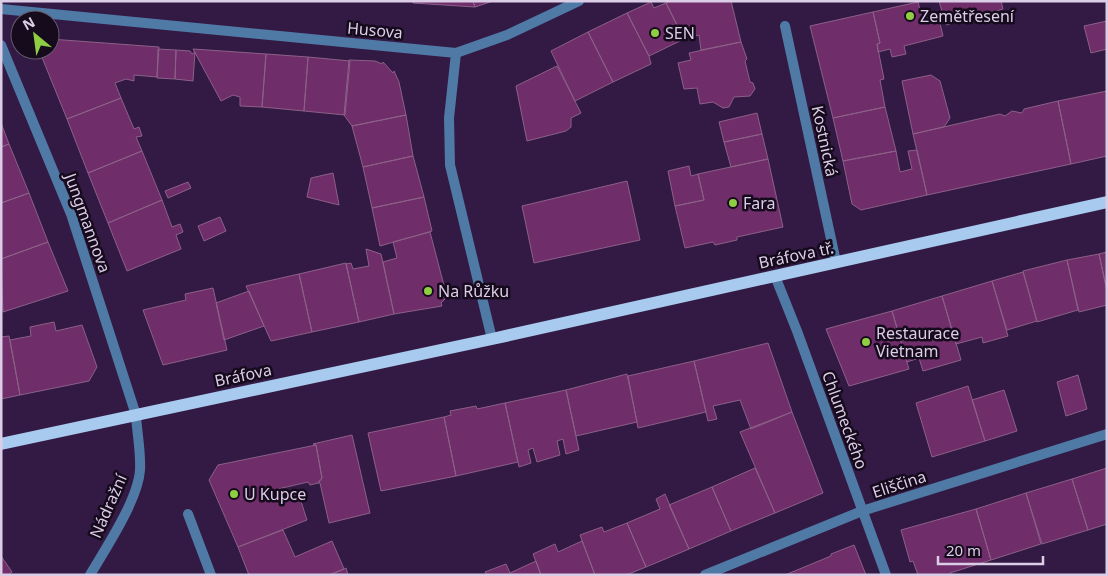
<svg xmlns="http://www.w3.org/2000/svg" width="1108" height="576" font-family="'Noto Sans',sans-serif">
	<rect width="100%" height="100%" fill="#331a44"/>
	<path fill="#6f2d6a" stroke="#8c6087" d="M 413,1 L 473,1 L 475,7 L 413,3 Z
		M 473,1 L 493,1 L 475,7 Z
		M 670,1 L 731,1 L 741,42 L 701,50 L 699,35 L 684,39 L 666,3 Z
		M 939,1 L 1001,1 L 1003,9 L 946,25 Z
		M 651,2 L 654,8 L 666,3 L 684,39 L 649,56 L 627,13 Z
		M 918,2 L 922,18 L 938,15 L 943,36 L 904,46 L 906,54 L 892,57 L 890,49 L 878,52 L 877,44 L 880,43 L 873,12 Z
		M 873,12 L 880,43 L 877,44 L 884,79 L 880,80 L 885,107 L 833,118 L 810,26 Z
		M 627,13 L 649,56 L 651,64 L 613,82 L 588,32 Z
		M 1107,21 L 1107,49 L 1091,53 L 1084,26 Z
		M 588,32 L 613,82 L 575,101 L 551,51 Z
		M 50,39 L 159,47 L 157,77 L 134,75 L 134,81 L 126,79 L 115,83 L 121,98 L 67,119 L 39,50 L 50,50 Z
		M 741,42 L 747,59 L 745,61 L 750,82 L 753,83 L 755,89 L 750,96 L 734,97 L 729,107 L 723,108 L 713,102 L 700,104 L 697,88 L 684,89 L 678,63 L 691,60 L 689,53 Z
		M 158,49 L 176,50 L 175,79 L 157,78 Z
		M 193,49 L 266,54 L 262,107 L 240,106 L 240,97 L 233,95 L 221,101 Z
		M 176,50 L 190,51 L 192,54 L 195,52 L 193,81 L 175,79 Z
		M 266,54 L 308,57 L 304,111 L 262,107 Z
		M 308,57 L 350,61 L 345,115 L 304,111 Z
		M 349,60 L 375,61 L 382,64 L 383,62 L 393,73 L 394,71 L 399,82 L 406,115 L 352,126 L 344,115 Z
		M 557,66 L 581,113 L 571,118 L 571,127 L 566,131 L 527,141 L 516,86 Z
		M 931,75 L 940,81 L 950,118 L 944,127 L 913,134 L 902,81 Z
		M 1107,91 L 1107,156 L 1071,164 L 1058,101 Z
		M 121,98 L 134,129 L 139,127 L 142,136 L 136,137 L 142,151 L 88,173 L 67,119 Z
		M 1058,101 L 1071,164 L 927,195 L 913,134 L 1000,114 L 1005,116 L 1012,111 L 1022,113 L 1024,109 Z
		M 885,107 L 896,151 L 843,161 L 833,118 Z
		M 757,113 L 762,134 L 724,142 L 719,122 Z
		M 406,115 L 413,156 L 363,167 L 352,126 Z
		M 1,123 L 9,144 L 1,147 Z
		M 762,134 L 768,159 L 731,167 L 724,142 Z
		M 9,144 L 29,193 L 1,203 L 1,147 Z
		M 917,150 L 927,195 L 861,210 L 852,204 L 843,161 L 896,151 L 900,172 L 912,169 L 908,151 Z
		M 142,151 L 162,200 L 108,223 L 88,173 Z
		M 413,156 L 424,197 L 372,208 L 363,167 Z
		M 768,159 L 783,227 L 737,237 L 737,240 L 715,245 L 713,242 L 685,248 L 675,206 L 704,200 L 698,174 Z
		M 689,166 L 691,176 L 698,174 L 704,200 L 675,206 L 668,171 Z
		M 333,173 L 339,205 L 307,197 L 311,178 Z
		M 627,181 L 640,240 L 534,263 L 522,206 Z
		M 188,182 L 191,188 L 168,198 L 165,191 Z
		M 29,193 L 48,242 L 1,259 L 1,203 Z
		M 424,197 L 432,231 L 380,246 L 372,208 Z
		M 162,200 L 172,227 L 180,224 L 183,232 L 176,235 L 181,249 L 127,271 L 108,223 Z
		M 220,217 L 226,231 L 204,241 L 198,226 Z
		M 430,232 L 447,297 L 441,303 L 442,306 L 394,314 L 383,262 L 397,258 L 393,242 Z
		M 48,242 L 68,291 L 3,312 L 1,259 Z
		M 366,249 L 381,254 L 394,314 L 359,322 L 346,264 L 351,263 L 353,269 L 369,266 Z
		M 1107,252 L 1107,291 L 1099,254 Z
		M 1099,254 L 1107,291 L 1107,305 L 1079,312 L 1067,260 Z
		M 1067,260 L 1078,310 L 1037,322 L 1023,271 Z
		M 346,263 L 359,322 L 312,332 L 299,274 Z
		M 1023,272 L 1037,321 L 1007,330 L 992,281 Z
		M 299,274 L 312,332 L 271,341 L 246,286 Z
		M 992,281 L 1008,336 L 983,343 L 982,337 L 956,344 L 942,296 Z
		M 213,288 L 227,350 L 163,365 L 143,310 L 186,300 L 185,294 Z
		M 249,291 L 264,326 L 224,340 L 216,303 Z
		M 942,296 L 961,360 L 923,371 L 919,358 L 907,362 L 892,311 Z
		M 892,311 L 909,369 L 849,386 L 826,329 Z
		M 54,322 L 56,331 L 82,325 L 97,367 L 89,381 L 20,395 L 10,340 L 31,336 L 30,327 Z
		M 9,336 L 20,395 L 1,399 L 1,337 Z
		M 768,343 L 792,412 L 751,429 L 740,400 L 713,406 L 717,419 L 708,421 L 694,361 Z
		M 694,361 L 706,412 L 638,428 L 628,376 Z
		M 627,374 L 637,422 L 576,436 L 566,390 Z
		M 1078,375 L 1087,409 L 1066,416 L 1057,382 Z
		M 968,386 L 985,441 L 932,457 L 916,403 Z
		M 566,390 L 579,450 L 566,454 L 563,439 L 557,441 L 560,455 L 537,462 L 533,448 L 528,450 L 531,463 L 519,467 L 505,403 Z
		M 1004,390 L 1017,431 L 985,441 L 972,400 Z
		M 505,403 L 518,462 L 456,476 L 444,417 L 451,415 L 450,411 L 476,406 L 477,409 Z
		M 792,412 L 823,493 L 775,513 L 740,432 Z
		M 444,417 L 456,476 L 381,491 L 368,433 Z
		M 352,435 L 370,513 L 329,523 L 320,483 L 318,483 L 322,478 L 316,445 L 313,444 Z
		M 316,445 L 322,478 L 318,483 L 310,485 L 308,482 L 278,489 L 280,496 L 298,492 L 307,520 L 238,547 L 209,480 L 218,465 Z
		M 755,468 L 775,513 L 731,531 L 712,487 Z
		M 1107,468 L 1107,524 L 1088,530 L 1072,479 Z
		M 1072,479 L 1088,530 L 1042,544 L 1026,493 Z
		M 712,487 L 731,531 L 689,549 L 669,505 Z
		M 1026,493 L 1041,544 L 991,560 L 976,509 Z
		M 665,494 L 689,549 L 646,567 L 627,523 L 660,509 L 656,499 Z
		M 976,509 L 991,560 L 950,573 L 951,575 L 918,575 L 913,561 L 910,562 L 901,530 Z
		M 627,523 L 646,567 L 626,575 L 595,575 L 580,535 L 602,527 L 604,532 Z
		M 283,530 L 295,557 L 332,541 L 344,569 L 329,575 L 249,575 L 238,547 Z
		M 582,541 L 595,575 L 541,575 L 533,554 L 555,544 L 558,552 Z
		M 854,545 L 866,575 L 785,575 L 831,556 L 831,554 Z
		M 1,556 L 12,572 L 8,575 L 1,575 Z
		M 536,561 L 541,575 L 487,575 L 485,572 L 506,564 L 510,573 Z
		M 346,568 L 348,575 L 329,575 L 344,569 Z"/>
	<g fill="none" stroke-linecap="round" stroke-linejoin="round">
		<path stroke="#507aa6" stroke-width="10" d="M 1,9 L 456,53 L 507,35 L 579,1
			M 785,26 L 836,262
			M 1,45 L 71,214 L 136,415
			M 456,53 L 449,118 L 450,165 L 492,339
			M 775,276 L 797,331 L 886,575
			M 188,514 L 211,575
			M 705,575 L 862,511 L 1107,434"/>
		<path stroke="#507aa6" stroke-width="10" d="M 90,575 C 106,548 138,500 140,470 C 141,452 137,433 136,415"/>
		<path stroke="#a8caee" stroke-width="12" d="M 1,444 L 492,339 L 1107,202"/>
	</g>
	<g fill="#8fcd42" stroke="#160b1d" stroke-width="2">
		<circle cx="910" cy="16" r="5"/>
		<circle cx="655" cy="33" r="5"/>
		<circle cx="733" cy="203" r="5"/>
		<circle cx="428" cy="291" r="5"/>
		<circle cx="866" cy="342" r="5"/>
		<circle cx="234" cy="494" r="5"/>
	</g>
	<g text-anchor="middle" stroke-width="5" stroke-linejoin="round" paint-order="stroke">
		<g font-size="16" fill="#dccde7" stroke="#160b1d" text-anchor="start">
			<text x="920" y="22">Zemětřesení</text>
			<text x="665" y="39">SEN</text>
			<text x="743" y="209">Fara</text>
			<text x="438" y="297">Na Růžku</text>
			<text x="876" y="339">Restaurace<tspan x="876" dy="18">Vietnam</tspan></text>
			<text x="244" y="500">U Kupce</text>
		</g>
		<g font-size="16" fill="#dccde7" stroke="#160b1d">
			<text transform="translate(375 30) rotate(5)" y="6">Husova</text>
			<text transform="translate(825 141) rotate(78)" y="6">Kostnická</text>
			<text transform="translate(88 223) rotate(70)" y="6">Jungmannova</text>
			<text transform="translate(796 255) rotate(-12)" y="6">Bráfova tř.</text>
			<text transform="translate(243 375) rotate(-12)" y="6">Bráfova</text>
			<text transform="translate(845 420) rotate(70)" y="6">Chlumeckého</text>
			<text transform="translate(899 484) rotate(-18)" y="6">Eliščina</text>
			<text transform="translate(108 506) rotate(-66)" y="6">Nádražní</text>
		</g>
	</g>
	<rect width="1108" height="576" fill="none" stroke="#dccde7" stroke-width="5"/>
	<g transform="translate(35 35) rotate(331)"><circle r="24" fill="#160b1d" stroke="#65596e"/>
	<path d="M0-4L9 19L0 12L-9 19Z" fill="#8fcd42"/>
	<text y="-8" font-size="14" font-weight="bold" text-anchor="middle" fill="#dccde7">N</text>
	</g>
	<path d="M938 556v8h105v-8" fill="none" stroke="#dccde7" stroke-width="2.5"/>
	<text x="946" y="556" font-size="15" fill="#dccde7" stroke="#160b1d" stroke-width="4" paint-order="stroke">20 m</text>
</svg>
